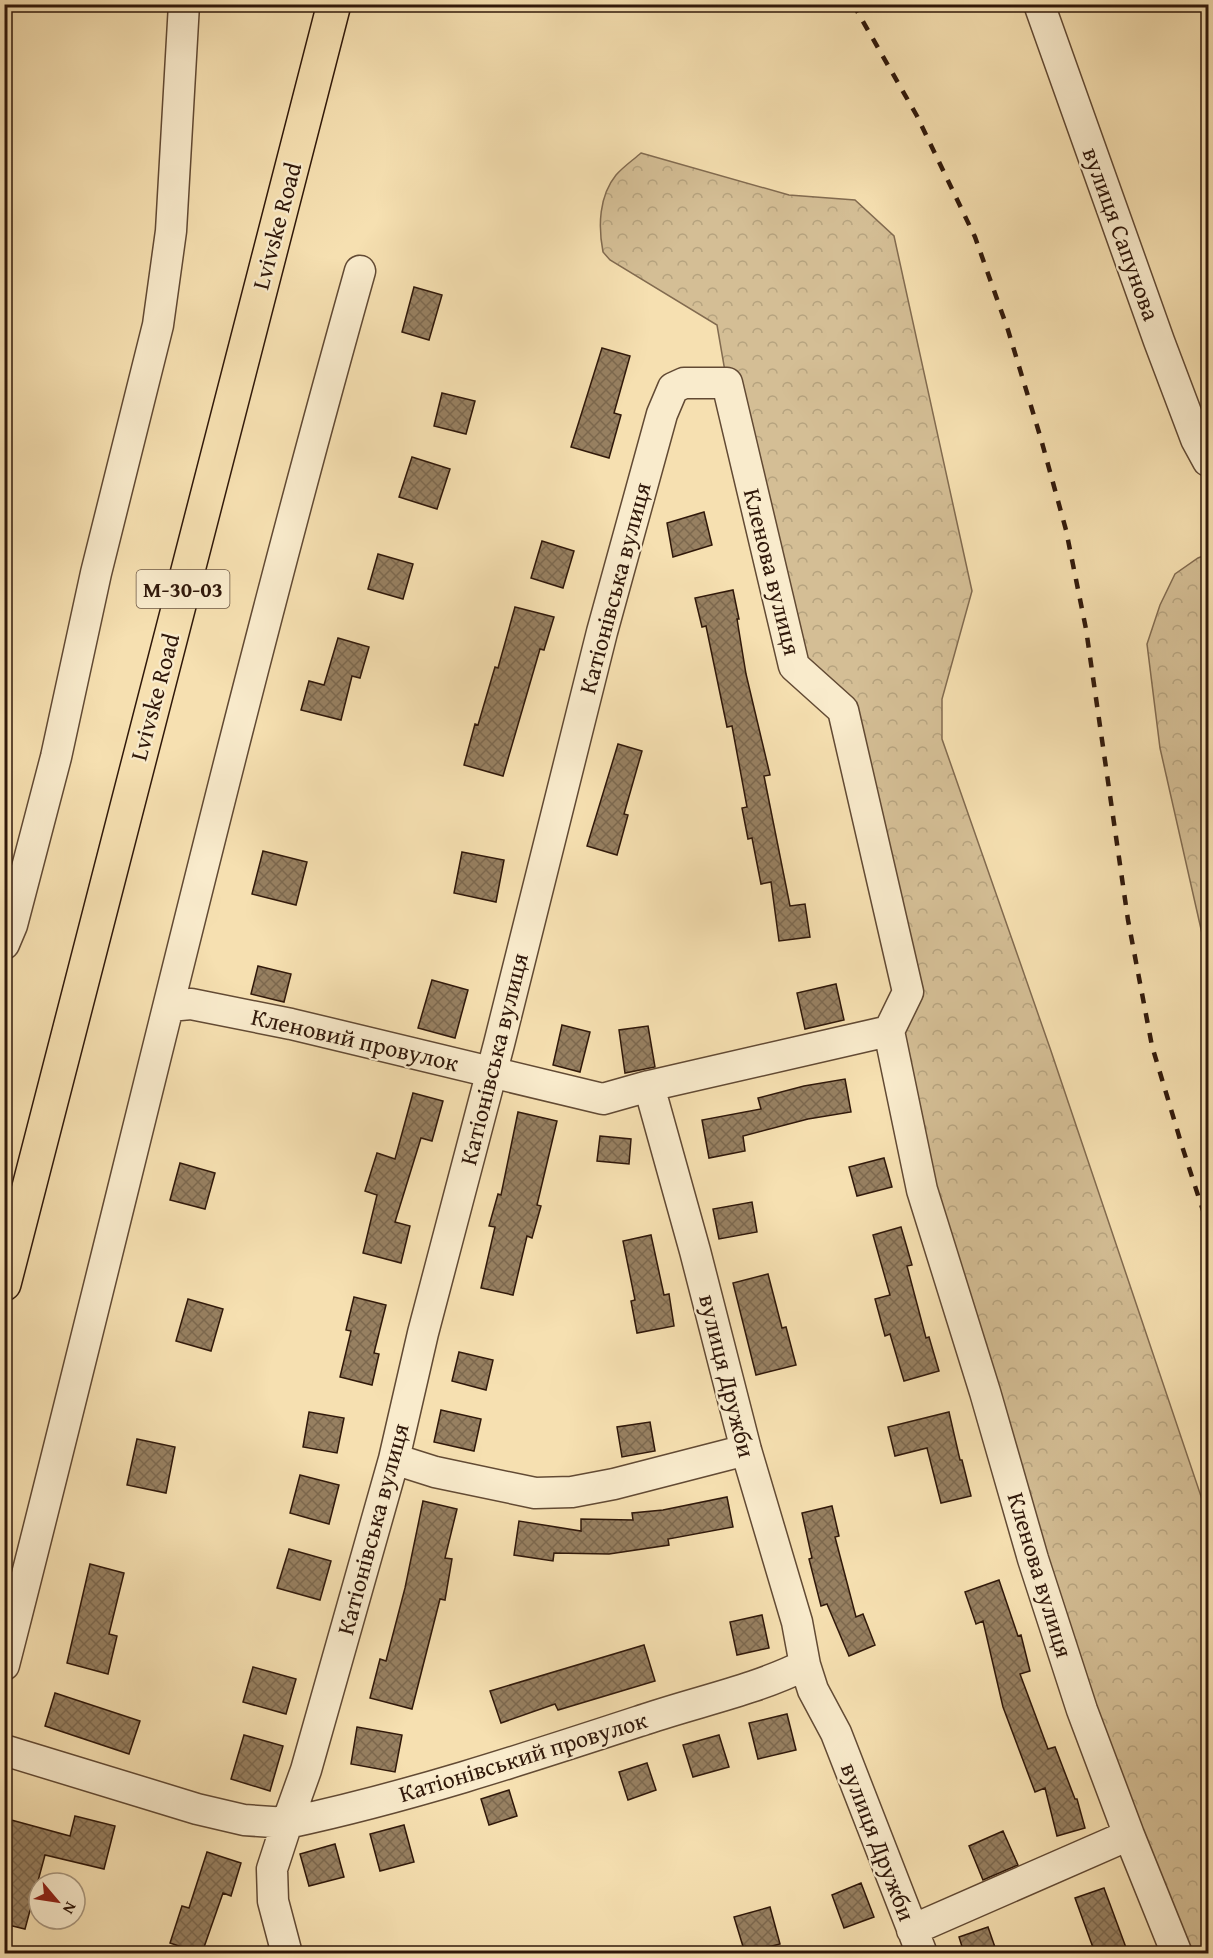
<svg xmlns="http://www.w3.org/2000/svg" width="1213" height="1958" font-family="'Gentium Book Plus',serif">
	<defs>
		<pattern id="forest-crowns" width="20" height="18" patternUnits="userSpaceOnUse" patternTransform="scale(1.5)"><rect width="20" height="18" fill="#d4be95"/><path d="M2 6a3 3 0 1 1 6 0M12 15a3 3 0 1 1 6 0" fill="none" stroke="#b6a37f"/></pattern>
		<pattern id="building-cross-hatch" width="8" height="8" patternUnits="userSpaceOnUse" patternTransform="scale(1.5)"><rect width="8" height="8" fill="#978061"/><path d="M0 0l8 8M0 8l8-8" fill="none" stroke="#7c684e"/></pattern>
	</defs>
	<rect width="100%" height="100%" fill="#f6e0b1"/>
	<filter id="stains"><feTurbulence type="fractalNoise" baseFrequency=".00333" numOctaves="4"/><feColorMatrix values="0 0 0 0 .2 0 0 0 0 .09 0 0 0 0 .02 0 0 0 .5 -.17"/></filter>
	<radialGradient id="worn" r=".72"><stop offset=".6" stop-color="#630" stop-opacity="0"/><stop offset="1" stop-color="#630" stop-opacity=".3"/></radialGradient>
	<path fill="url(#forest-crowns)" stroke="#826b50" stroke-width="1.5" d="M 641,153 L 789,195 L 855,200 L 894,236 L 972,591 L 942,699 L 942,739 L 1051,1051 L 1208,1517 L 1208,1953 L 1177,1953 L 1129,1835 L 889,1031 L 908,992 L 843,710 L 794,666 L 727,383 L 717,325 L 610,260 L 603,252 C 598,226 599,196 616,175 C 623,167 633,160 641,153 Z
		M 1208,554 L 1208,960 L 1160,748 L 1147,644 L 1160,605 L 1175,574 L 1198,558 Z"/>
	<path fill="url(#building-cross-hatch)" stroke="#30180a" stroke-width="1.5" d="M 414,287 L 442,295 L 429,340 L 402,332 Z
		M 602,348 L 630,356 L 614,413 L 621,415 L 609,458 L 571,447 Z
		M 442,393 L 475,401 L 466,434 L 434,426 Z
		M 412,457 L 450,469 L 437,509 L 399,497 Z
		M 704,512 L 712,545 L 673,557 L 667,523 Z
		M 542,541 L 574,551 L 563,588 L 531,578 Z
		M 378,554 L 413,564 L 403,599 L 368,589 Z
		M 733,590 L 739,619 L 737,619 L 746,674 L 770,775 L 764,776 L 790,906 L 805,904 L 810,937 L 779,941 L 771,882 L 761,884 L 752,838 L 748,839 L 742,808 L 747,807 L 732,726 L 727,727 L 706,626 L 702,627 L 695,598 Z
		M 515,607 L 554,617 L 544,650 L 540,649 L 503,776 L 464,765 L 475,724 L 478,725 L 495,667 L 498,668 Z
		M 338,638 L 369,647 L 360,678 L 352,676 L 341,720 L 301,710 L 309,681 L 324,685 Z
		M 618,744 L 642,751 L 624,814 L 628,815 L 617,855 L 587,846 Z
		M 263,851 L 307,862 L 296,905 L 252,894 Z
		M 462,852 L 504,860 L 496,902 L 454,893 Z
		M 258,966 L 291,974 L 284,1002 L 251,994 Z
		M 432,980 L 468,990 L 455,1038 L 418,1028 Z
		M 836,984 L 844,1020 L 805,1029 L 797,993 Z
		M 562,1025 L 590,1032 L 580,1072 L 553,1065 Z
		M 648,1026 L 655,1067 L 625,1073 L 619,1030 Z
		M 845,1079 L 851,1112 L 808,1119 L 743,1136 L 745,1151 L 709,1158 L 702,1120 L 761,1109 L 758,1098 L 804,1086 Z
		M 413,1093 L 443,1101 L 432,1141 L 421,1138 L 395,1222 L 410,1226 L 401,1263 L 363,1253 L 377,1195 L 365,1191 L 377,1153 L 395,1159 Z
		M 518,1112 L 557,1121 L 537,1205 L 541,1206 L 532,1238 L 527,1236 L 513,1295 L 481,1288 L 495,1227 L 489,1226 L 498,1194 L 501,1195 Z
		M 600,1136 L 631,1139 L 629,1164 L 597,1161 Z
		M 884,1158 L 892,1187 L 857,1196 L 849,1167 Z
		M 180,1163 L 215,1173 L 205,1209 L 170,1200 Z
		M 752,1202 L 757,1232 L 719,1239 L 713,1209 Z
		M 901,1227 L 912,1265 L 907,1266 L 926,1338 L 929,1337 L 939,1371 L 904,1381 L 890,1334 L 885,1336 L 875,1299 L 890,1295 L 873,1235 Z
		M 651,1235 L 664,1295 L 669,1294 L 674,1326 L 637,1333 L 631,1301 L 635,1300 L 623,1241 Z
		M 768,1274 L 782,1328 L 786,1327 L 796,1365 L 756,1375 L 733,1283 Z
		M 354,1297 L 386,1305 L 374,1353 L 379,1354 L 372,1385 L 340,1377 L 351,1331 L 346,1330 Z
		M 188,1299 L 223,1309 L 211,1351 L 176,1341 Z
		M 459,1352 L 493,1360 L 486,1390 L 452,1381 Z
		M 441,1410 L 481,1419 L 474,1451 L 434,1442 Z
		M 309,1412 L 344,1418 L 337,1453 L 303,1447 Z
		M 949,1412 L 960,1460 L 962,1460 L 971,1496 L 941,1503 L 927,1448 L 895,1456 L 888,1427 Z
		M 650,1422 L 655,1451 L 622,1457 L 617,1427 Z
		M 137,1439 L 175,1447 L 166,1493 L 127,1485 Z
		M 300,1475 L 339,1485 L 329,1524 L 290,1513 Z
		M 727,1497 L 733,1527 L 668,1539 L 669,1545 L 609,1554 L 554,1553 L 553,1561 L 514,1555 L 519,1521 L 581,1531 L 581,1519 L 633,1520 L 632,1513 L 663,1510 Z
		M 423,1501 L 457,1509 L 445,1558 L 452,1559 L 445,1600 L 440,1599 L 412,1709 L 370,1698 L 380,1659 L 386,1661 L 405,1588 Z
		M 832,1506 L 839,1536 L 835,1537 L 856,1617 L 863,1614 L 875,1645 L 849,1656 L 827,1604 L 821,1606 L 809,1559 L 812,1558 L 802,1513 Z
		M 289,1549 L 331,1561 L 320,1600 L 277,1588 Z
		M 90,1564 L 124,1573 L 109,1634 L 117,1636 L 108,1674 L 67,1663 Z
		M 999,1580 L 1018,1636 L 1021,1635 L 1030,1671 L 1020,1674 L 1048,1749 L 1055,1747 L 1075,1799 L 1077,1799 L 1085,1828 L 1057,1836 L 1045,1788 L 1035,1792 L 1003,1707 L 983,1621 L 976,1624 L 965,1592 Z
		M 762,1615 L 769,1648 L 737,1655 L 730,1622 Z
		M 644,1645 L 655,1681 L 558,1710 L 555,1704 L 501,1723 L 490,1691 Z
		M 253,1667 L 296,1679 L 286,1714 L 243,1702 Z
		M 55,1693 L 140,1721 L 129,1754 L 45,1726 Z
		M 787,1714 L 796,1750 L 758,1759 L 749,1723 Z
		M 357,1727 L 402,1735 L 395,1772 L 351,1764 Z
		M 244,1735 L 283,1746 L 270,1791 L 231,1779 Z
		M 719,1735 L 729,1767 L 693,1777 L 683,1745 Z
		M 647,1763 L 656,1790 L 628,1800 L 619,1772 Z
		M 509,1790 L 517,1816 L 489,1825 L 481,1799 Z
		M 75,1816 L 115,1826 L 104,1869 L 45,1855 L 25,1929 L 4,1924 L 4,1818 L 70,1836 Z
		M 404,1825 L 414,1862 L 380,1871 L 370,1834 Z
		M 1003,1831 L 1018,1865 L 983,1880 L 969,1846 Z
		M 335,1844 L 344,1877 L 309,1886 L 300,1854 Z
		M 207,1852 L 241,1863 L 231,1896 L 223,1893 L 202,1953 L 200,1953 L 170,1943 L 182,1906 L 189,1908 Z
		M 861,1883 L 874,1917 L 844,1928 L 832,1895 Z
		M 1104,1888 L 1128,1953 L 1095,1953 L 1075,1898 Z
		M 770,1907 L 780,1944 L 745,1953 L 734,1917 Z
		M 988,1927 L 997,1953 L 964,1953 L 959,1937 Z"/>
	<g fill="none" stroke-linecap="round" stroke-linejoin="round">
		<defs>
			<path id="minor" d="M 1039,4 L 1159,341 L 1196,439 L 1208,461
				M 4,944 L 12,925 L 56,757 L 96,573 L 158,325 L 171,231 L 184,4
				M 169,1006 L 191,1004 L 291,1024 L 603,1099 L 649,1086 L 889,1031
				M 889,1031 L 922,1190 L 985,1392 L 1033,1559 L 1082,1710 L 1129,1835 L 1177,1954
				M 649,1086 L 695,1251 L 746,1450 L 797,1622 L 805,1665
				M 394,1459 L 435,1472 L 535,1493 L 572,1492 L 614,1484 L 746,1450
				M 4,1665 C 123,1201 230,733 360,271
				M 4,1750 L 197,1809 L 244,1820 L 287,1823 L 306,1770 L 394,1459 L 423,1333 L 499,1044 L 602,632 L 662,414 L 673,388 L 684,383 L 727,383 L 794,666 L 843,710 L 908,992 L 889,1031
				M 912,1930 L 1129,1835
				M 287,1954 L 273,1901 L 272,1869 L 287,1823 C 409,1797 527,1758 646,1719 C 699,1701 755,1690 805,1665 L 813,1690 L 836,1733 L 922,1954"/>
			<path id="major" d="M 4,1284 L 334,4"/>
		</defs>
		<use href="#minor" stroke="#624a34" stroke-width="33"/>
		<use href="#major" stroke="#30180a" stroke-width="36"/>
		<use href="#minor" stroke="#f9ebcc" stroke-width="30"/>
		<use href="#major" stroke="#f6e0b1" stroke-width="33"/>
		<path stroke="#30180a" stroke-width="4.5" stroke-dasharray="10 10" stroke-linecap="butt" d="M 853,4 L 917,116 L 975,237 L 1008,330 L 1041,439 L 1066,530 L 1086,629 L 1128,920 L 1152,1046 L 1182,1146 L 1208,1226"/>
	</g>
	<g text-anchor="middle" stroke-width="4.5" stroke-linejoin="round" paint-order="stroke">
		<rect fill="#f9ebcc" stroke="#6c5744" stroke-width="1.5" x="136.5" y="570" width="93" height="38" rx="4.5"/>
		<g font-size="22" font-weight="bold" fill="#30180a">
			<text x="183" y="597">М-30-03</text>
		</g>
		<g font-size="24" fill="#30180a" stroke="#f9ebcc">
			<text transform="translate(277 226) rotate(-75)" y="8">Lvivske Road</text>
			<text transform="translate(1121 234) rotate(70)" y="8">вулиця Сапунова</text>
			<text transform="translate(772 572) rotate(76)" y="8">Кленова вулиця</text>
			<text transform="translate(615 588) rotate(-75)" y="8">Катіонівська вулиця</text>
			<text transform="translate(155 697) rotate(-75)" y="8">Lvivske Road</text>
			<text transform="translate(355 1040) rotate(13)" y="8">Кленовий провулок</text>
			<text transform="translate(494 1059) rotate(-76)" y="8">Катіонівська вулиця</text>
			<text transform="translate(727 1376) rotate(76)" y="8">вулиця Дружби</text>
			<text transform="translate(373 1529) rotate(-75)" y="8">Катіонівська вулиця</text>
			<text transform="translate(1040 1575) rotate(73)" y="8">Кленова вулиця</text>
			<text transform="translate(523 1757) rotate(-17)" y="8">Катіонівський провулок</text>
			<text transform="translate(878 1842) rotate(69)" y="8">вулиця Дружби</text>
		</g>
	</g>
	<rect width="1213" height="1958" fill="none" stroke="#f6e0b1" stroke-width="24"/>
	<rect x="6" y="6" width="1201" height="1946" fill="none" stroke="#30180a" stroke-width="3"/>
	<rect x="12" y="12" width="1189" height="1934" fill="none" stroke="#30180a" stroke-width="1.5"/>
	<g transform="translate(57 1901) rotate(119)"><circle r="28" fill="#f9ebcc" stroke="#a9977e" stroke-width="1.5"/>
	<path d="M0-4.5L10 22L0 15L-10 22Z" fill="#8f2418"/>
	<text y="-9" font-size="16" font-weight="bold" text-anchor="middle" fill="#30180a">N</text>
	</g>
	<rect width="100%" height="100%" filter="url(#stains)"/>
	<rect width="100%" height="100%" fill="url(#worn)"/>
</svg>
